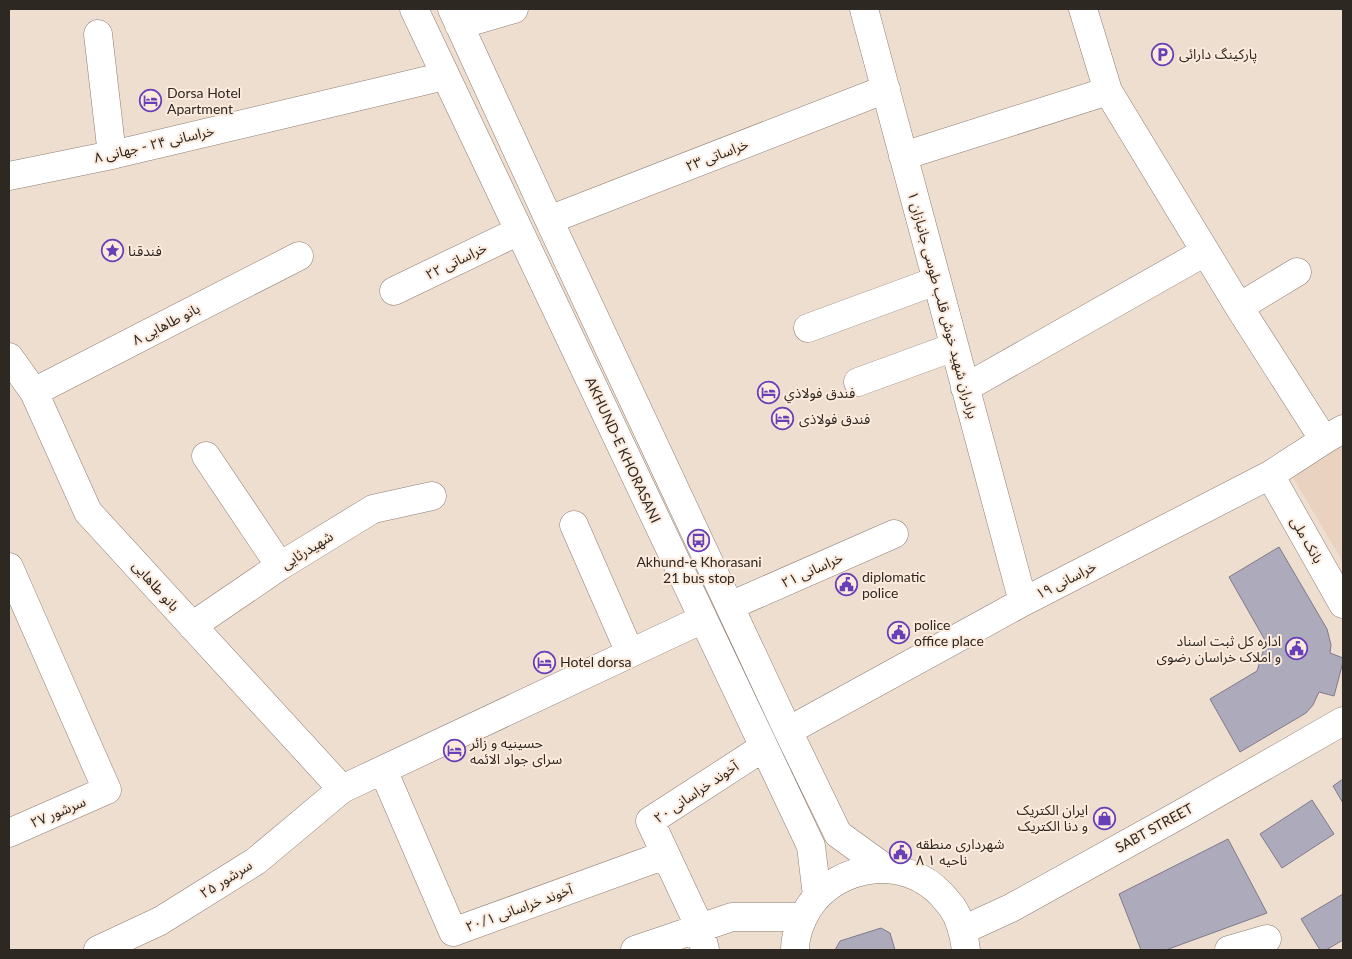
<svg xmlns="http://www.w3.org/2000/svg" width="1352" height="959" font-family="Lato,'Noto Sans Arabic',sans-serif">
	<rect width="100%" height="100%" fill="#eeded0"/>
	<path fill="#e9d3c0" d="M 1343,437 L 1343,562 L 1288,469 Z"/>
	<path fill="#adaabc" stroke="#7d7a8b" d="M 1279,547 L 1327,629 L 1331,645 L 1330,653 L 1343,658 L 1343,662 L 1334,696 L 1319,692 L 1313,705 L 1306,713 L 1240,752 L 1210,699 L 1257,671 L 1266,642 L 1229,577 Z
		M 1343,779 L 1343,803 L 1333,786 Z
		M 1312,800 L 1334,834 L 1282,868 L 1260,834 Z
		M 1228,839 L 1267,913 L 1166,950 L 1141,950 L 1119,894 Z
		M 1343,894 L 1343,940 L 1326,950 L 1320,950 L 1301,919 Z
		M 881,928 L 890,933 L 895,950 L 835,950 L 840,941 Z"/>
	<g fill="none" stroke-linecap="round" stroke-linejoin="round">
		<defs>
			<path id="minor" d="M 414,9 L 811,846 L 817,896
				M 452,9 L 549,220 L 788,731 L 838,834 L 885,868
				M 864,9 L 1023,602
				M 1083,9 L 1108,91 L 1239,307 L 1324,440
				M 459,25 L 514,9
				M 98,34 L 112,155
				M 903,156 L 1108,91
				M 9,176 L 112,155 L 445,76
				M 549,220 L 886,89
				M 394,291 L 519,231
				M 1239,307 L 1297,272
				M 808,328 L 936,281
				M 9,357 L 34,392 L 88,512 L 342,789
				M 858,382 L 954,347
				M 965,388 L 1205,252
				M 34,392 L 299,256
				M 206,456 L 280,566
				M 1270,475 L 1343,604
				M 574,525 L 630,653
				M 9,567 L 107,790 L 9,833
				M 730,606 L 894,534
				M 192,626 L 280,566 L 373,509 L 432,496
				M 788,731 L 1023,602 L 1270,475 L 1324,440 L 1343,429
				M 383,770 L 453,932 L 665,855
				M 963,930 L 1011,908 L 1186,811 L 1343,721
				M 98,950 L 160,921 L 256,861 L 342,789 L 703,619
				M 635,950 L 732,917 L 803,917
				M 705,950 L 700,928 L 650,821 L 764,747
				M 1229,950 L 1267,939"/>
			<path id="major" d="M 795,950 C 795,935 801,920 809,907 C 839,863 905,855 942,895 C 945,899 949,903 952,907 C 961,920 964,935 966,950"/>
		</defs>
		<use href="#minor" stroke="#8e7f73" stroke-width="29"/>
		<use href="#major" stroke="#8e7f73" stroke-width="29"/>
		<use href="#minor" stroke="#fff" stroke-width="28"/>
		<use href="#major" stroke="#fff" stroke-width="28"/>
	</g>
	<defs>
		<symbol id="parking-ring" viewBox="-11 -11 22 22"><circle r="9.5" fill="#fcebdd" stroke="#6740b8" stroke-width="1.5"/><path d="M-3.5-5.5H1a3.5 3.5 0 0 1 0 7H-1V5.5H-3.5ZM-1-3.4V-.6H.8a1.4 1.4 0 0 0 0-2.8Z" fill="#6740b8"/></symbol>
		<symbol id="hotel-ring" viewBox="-11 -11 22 22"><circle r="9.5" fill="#fcebdd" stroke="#6740b8" stroke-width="1.5"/><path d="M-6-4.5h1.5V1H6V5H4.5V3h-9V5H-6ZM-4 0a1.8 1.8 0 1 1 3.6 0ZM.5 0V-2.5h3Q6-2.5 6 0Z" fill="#6740b8"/></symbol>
		<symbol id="sight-ring" viewBox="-11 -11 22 22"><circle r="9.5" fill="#fcebdd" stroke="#6740b8" stroke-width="1.5"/><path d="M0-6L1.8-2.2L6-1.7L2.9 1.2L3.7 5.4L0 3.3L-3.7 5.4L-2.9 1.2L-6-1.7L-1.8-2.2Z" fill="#6740b8"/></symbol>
		<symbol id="bus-ring" viewBox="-11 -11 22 22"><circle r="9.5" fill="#fcebdd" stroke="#6740b8" stroke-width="1.5"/><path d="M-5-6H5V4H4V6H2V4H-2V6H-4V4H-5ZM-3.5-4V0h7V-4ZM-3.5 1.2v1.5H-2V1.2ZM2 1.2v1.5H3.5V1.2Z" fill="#6740b8"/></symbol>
		<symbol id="civic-ring" viewBox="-11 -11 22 22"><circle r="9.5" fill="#fcebdd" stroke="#6740b8" stroke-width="1.5"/><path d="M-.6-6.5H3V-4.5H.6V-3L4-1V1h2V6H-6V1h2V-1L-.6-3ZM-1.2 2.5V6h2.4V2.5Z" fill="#6740b8"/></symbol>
		<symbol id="shop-ring" viewBox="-11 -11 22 22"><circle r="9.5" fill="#fcebdd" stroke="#6740b8" stroke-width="1.5"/><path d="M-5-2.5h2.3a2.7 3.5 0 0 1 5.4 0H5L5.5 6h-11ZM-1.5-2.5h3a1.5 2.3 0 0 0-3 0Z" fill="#6740b8"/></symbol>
	</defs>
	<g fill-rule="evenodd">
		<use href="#parking-ring" x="1150" y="42" width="25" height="25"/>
		<use href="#hotel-ring" x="138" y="88" width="25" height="25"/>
		<use href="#sight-ring" x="100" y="238" width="25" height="25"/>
		<use href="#hotel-ring" x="756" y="380" width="25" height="25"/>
		<use href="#hotel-ring" x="770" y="406" width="25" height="25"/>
		<use href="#bus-ring" x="686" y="528" width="25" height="25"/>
		<use href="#civic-ring" x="834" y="572" width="25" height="25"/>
		<use href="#civic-ring" x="886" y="620" width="25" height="25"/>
		<use href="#civic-ring" x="1284" y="636" width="25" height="25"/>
		<use href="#hotel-ring" x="532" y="650" width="25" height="25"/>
		<use href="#hotel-ring" x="442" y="738" width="25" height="25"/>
		<use href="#shop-ring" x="1092" y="806" width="25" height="25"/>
		<use href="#civic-ring" x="888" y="840" width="25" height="25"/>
	</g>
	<g text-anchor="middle" stroke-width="4" stroke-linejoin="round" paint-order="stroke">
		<g font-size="14" fill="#2e2822" stroke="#fcebdd" text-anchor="start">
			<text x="1179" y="59">پارکینگ دارائی</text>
			<text x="167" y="98">Dorsa Hotel<tspan x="167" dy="16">Apartment</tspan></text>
			<text x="128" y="256">فندقنا</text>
			<text x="784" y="398">فندق فولاذي</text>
			<text x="799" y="424">فندق فولاذی</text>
			<text x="699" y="567" text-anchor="middle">Akhund-e Khorasani<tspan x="699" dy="16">21 bus stop</tspan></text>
			<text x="862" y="582">diplomatic<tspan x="862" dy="16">police</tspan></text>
			<text x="914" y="630">police<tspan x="914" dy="16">office place</tspan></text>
			<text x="1281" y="646" text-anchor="end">اداره کل ثبت اسناد<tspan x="1281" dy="16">و املاک خراسان رضوی</tspan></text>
			<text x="560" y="667">Hotel dorsa</text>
			<text x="470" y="748">حسینیه و زائر<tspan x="470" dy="16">سرای جواد الائمه</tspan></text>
			<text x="1088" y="815" text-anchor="end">ایران الکتریک<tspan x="1088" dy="16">و دنا الکتریک</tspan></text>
			<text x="916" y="849">شهرداری منطقه<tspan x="916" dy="16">۸ ناحیه ۱</tspan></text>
		</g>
		<g font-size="14" fill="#2e2822" stroke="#fcebdd">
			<text transform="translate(154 144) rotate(-13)" y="5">خراسانی ۲۴ - جهانی ۸</text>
			<text transform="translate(717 155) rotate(-21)" y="5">خراساتی ۲۳</text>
			<text transform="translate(456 261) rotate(-26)" y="5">خراساتی ۲۲</text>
			<text transform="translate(943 305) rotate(75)" y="5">برادران شهید خوش قلب طوسی جانبازان ۱</text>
			<text transform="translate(166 324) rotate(-27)" y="5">بانو طاهایی ۸</text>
			<text transform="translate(623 450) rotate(65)" y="5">AKHUND-E KHORASANI</text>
			<text transform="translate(1307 540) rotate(60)" y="5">بانک ملی</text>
			<text transform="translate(307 550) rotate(-32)" y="5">شهیدرثایی</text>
			<text transform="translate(812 570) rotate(-24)" y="5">خراسانی ۲۱</text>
			<text transform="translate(1066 580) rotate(-27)" y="5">خراسانی ۱۹</text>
			<text transform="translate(156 586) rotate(48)" y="5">بانو طاهایی</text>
			<text transform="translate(696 792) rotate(-34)" y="5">آخوند خراسانی ۲۰</text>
			<text transform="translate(58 812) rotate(-23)" y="5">سرشور ۲۷</text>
			<text transform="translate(1154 828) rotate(-29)" y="5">SABT STREET</text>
			<text transform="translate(226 879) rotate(-32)" y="5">سرشور ۲۵</text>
			<text transform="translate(519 908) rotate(-20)" y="5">آخوند خراسانی ۲۰/۱</text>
		</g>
	</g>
	<rect width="1352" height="959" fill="none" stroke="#2e2822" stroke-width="20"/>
</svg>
